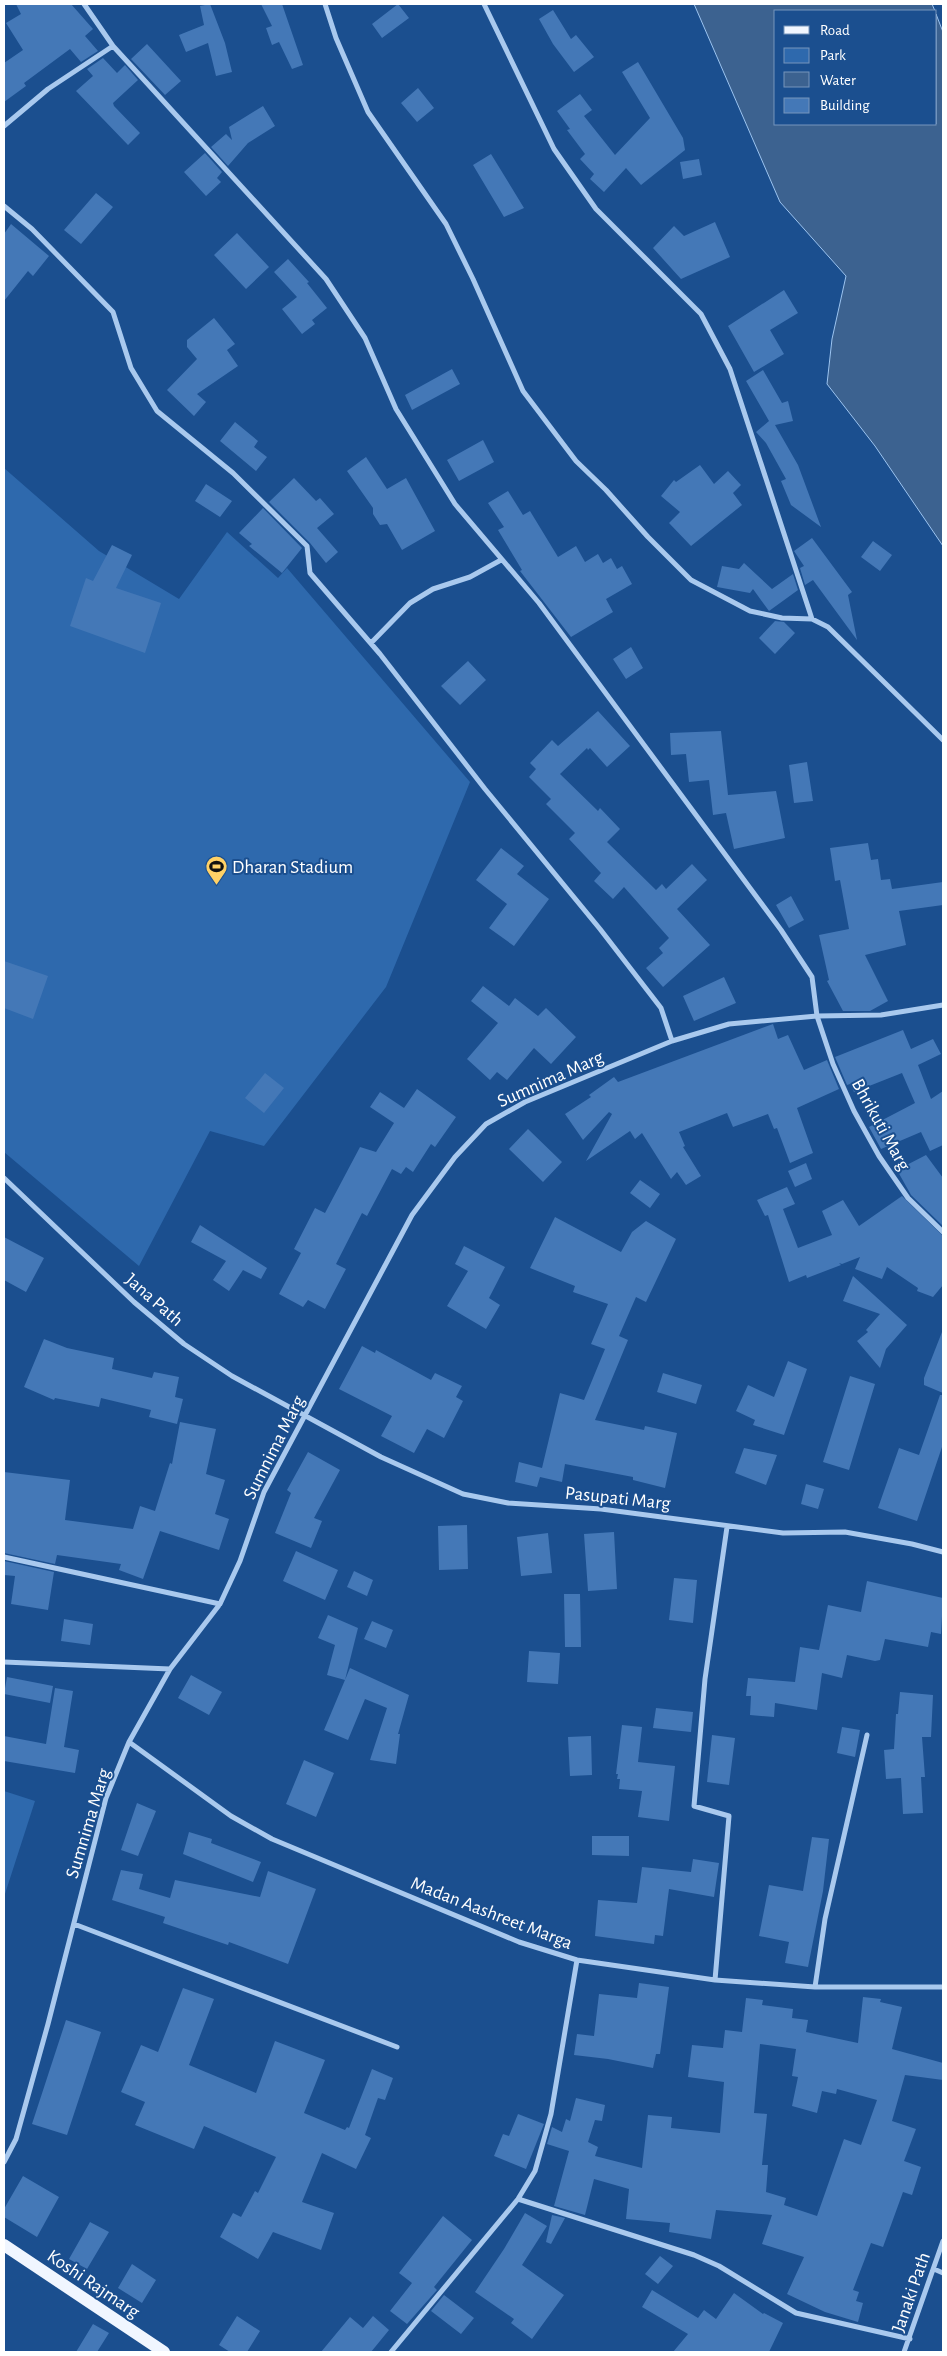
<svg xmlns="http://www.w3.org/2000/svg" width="947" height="2356" font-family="'Alegreya Sans',sans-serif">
	<rect width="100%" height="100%" fill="#1b4f8f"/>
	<path fill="#2e69ad" d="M 4,468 L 99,551 L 179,599 L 227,532 L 278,578 L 287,568 L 470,782 L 386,987 L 264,1146 L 210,1131 L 139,1266 L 4,1152 Z
		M 4,1791 L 35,1801 L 4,1897 Z"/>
	<path fill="#3c6290" stroke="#9cc4f0" d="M 694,4 L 932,4 L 935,11 L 776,11 L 776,124 L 936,124 L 936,14 L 943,32 L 943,546 L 875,446 L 827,384 L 832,339 L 846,276 L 780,202 Z"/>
	<path fill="#4478b7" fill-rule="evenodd" d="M 16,4 L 71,4 L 93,29 L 85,36 L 98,51 L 81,62 L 70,49 L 24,83 L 26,86 L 4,102 L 4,63 L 23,50 L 6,23 L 21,14 Z
		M 210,4 L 225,43 L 232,72 L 216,76 L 208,43 L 186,52 L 179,35 L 204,25 L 200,6 Z
		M 261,4 L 282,4 L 303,65 L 292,69 L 279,42 L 272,45 L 266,28 L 272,26 Z
		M 398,4 L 409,18 L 382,38 L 372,24 Z
		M 553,10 L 571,39 L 576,35 L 594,57 L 574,72 L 553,44 L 539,19 Z
		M 147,44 L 181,81 L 165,95 L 131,59 Z
		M 103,58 L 117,73 L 125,65 L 138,80 L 113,103 L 114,106 L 140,133 L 128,145 L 76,91 L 93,76 L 87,69 Z
		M 638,62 L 683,138 L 685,150 L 641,185 L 626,168 L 604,192 L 590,179 L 594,174 L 580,159 L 585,154 L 567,130 L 570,129 L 557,111 L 580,94 L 592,110 L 584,116 L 615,155 L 650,118 L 622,72 Z
		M 418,88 L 434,108 L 417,122 L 401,103 Z
		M 263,106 L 275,126 L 248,143 L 228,166 L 211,147 L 226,134 L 232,140 L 229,127 Z
		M 205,153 L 222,172 L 217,178 L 221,182 L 206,196 L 184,172 Z
		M 491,154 L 524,208 L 504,217 L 473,165 Z
		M 699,159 L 702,175 L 683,179 L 680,162 Z
		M 96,193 L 113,207 L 81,244 L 64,230 Z
		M 715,222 L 730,257 L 681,279 L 653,248 L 674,226 L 684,236 Z
		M 11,224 L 49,256 L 33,276 L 28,271 L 4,301 L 4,234 Z
		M 237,233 L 269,267 L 246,289 L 214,255 Z
		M 288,259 L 309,282 L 307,283 L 327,308 L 312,320 L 315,324 L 302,334 L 282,309 L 297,297 L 274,272 Z
		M 784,290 L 798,313 L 770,330 L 784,354 L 754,372 L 728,326 Z
		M 214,318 L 235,344 L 227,350 L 238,366 L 197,394 L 206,402 L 194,416 L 167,390 L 197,359 L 187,347 L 187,340 Z
		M 452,369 L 460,384 L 412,410 L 405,395 Z
		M 763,370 L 782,403 L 788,401 L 793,421 L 775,425 L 798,465 L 821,527 L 791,505 L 781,481 L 786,479 L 766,443 L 756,432 L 769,421 L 746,381 Z
		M 235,422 L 258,441 L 254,447 L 267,457 L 256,471 L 220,441 Z
		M 483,440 L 494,462 L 459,481 L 447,460 Z
		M 366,457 L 387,489 L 406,478 L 435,531 L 402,550 L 387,524 L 380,525 L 373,514 L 373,508 L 347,471 Z
		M 700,465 L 714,484 L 728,471 L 741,485 L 733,493 L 742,505 L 691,546 L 669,523 L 680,512 L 661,496 L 674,480 L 676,482 Z
		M 294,478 L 316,501 L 320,498 L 334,514 L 317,528 L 338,552 L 326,563 L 310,543 L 269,502 Z
		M 206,484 L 232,501 L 220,517 L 195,501 Z
		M 508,491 L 523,515 L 530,511 L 558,557 L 576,546 L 585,562 L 598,554 L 603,563 L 611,558 L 617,569 L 622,566 L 632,584 L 606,599 L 613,612 L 571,637 L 520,571 L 522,570 L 498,530 L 504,527 L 488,503 Z
		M 263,508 L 302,548 L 282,573 L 249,546 L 252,544 L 239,533 Z
		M 812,538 L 852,592 L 848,595 L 857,640 L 813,580 L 805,585 L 800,568 L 804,566 L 794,551 Z
		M 873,541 L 892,555 L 880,571 L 861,557 Z
		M 112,545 L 132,555 L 116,588 L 161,603 L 145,653 L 70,626 L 86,578 L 93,581 Z
		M 744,563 L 772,589 L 793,574 L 798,590 L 769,611 L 753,589 L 750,593 L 717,587 L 722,566 L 739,569 Z
		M 775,621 L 784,622 L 795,633 L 775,654 L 759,638 Z
		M 631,647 L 643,668 L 626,679 L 613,659 Z
		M 468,661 L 486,680 L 460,705 L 441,686 Z
		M 598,711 L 630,746 L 607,767 L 590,748 L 588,750 L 587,748 L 560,774 L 598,811 L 600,808 L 620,829 L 607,842 L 656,890 L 662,884 L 666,889 L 692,864 L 707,880 L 677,909 L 710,945 L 663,987 L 646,968 L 663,953 L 659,948 L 669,938 L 624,887 L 613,899 L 594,881 L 601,873 L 569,839 L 575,833 L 546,804 L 551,799 L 529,777 L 536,769 L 530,763 L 552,740 L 558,746 Z
		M 721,731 L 728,795 L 776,791 L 785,838 L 734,849 L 726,813 L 713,815 L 709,780 L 689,782 L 686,754 L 671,755 L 670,733 Z
		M 807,762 L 813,801 L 794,803 L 789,765 Z
		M 868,843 L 871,860 L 878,859 L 881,880 L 890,879 L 892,889 L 943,882 L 943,905 L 899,911 L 906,945 L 865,955 L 888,1001 L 870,1011 L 843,1011 L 827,981 L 829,980 L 819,935 L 849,929 L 840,880 L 835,881 L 830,848 Z
		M 501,848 L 524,866 L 517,874 L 549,899 L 514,946 L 489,928 L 507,904 L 476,880 Z
		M 791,896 L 804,920 L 789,928 L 776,905 Z
		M 4,961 L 48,976 L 33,1019 L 4,1008 Z
		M 724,977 L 736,1003 L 694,1021 L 683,996 Z
		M 483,986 L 509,1006 L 515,998 L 538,1016 L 546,1008 L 576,1037 L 551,1064 L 534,1048 L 507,1080 L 497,1072 L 490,1080 L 467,1059 L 498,1023 L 471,1001 Z
		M 773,1024 L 778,1039 L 788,1035 L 804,1070 L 827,1060 L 839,1089 L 797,1108 L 813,1153 L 790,1163 L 777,1128 L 774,1129 L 768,1114 L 733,1127 L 727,1113 L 679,1132 L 685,1146 L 683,1147 L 701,1176 L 686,1185 L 677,1172 L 671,1179 L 642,1133 L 635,1139 L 630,1131 L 586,1161 L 612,1114 L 609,1112 L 583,1140 L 565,1114 L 591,1097 L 589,1095 L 614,1077 L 618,1082 Z
		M 903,1030 L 911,1049 L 933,1039 L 941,1054 L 918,1065 L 931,1099 L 943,1091 L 943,1145 L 930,1151 L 921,1132 L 881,1149 L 869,1127 L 915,1103 L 902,1073 L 854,1092 L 850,1084 L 847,1085 L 835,1057 Z
		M 265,1073 L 284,1088 L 264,1113 L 245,1098 Z
		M 417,1089 L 456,1117 L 435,1147 L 431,1144 L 413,1172 L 406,1167 L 401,1174 L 392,1169 L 367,1216 L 362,1213 L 336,1264 L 346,1269 L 325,1309 L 308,1300 L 303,1307 L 279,1294 L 301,1253 L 294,1249 L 315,1208 L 325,1213 L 360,1147 L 376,1152 L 394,1123 L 370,1107 L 380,1092 L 404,1108 Z
		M 528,1129 L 562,1162 L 543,1182 L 509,1149 Z
		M 926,1155 L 943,1178 L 943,1226 L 911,1195 L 897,1170 Z
		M 806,1163 L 812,1179 L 795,1187 L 788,1171 Z
		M 640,1180 L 660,1194 L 650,1208 L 630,1193 Z
		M 787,1187 L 795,1204 L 783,1209 L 798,1248 L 832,1235 L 822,1211 L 843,1200 L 859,1226 L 902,1196 L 943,1236 L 943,1285 L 933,1297 L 917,1291 L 918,1288 L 887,1267 L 882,1279 L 855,1269 L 860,1257 L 842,1264 L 839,1263 L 841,1265 L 807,1278 L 806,1275 L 789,1282 L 768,1215 L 765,1216 L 757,1200 Z
		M 555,1217 L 621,1252 L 632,1232 L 646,1221 L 676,1239 L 646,1302 L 636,1297 L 619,1336 L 628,1340 L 595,1420 L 644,1430 L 645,1426 L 677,1433 L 665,1488 L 633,1480 L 633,1477 L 565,1464 L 562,1482 L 540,1477 L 537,1487 L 515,1482 L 519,1462 L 542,1468 L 560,1393 L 584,1400 L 605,1349 L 591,1344 L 608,1304 L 573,1292 L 575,1286 L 530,1268 Z
		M 200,1225 L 267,1268 L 261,1279 L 243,1270 L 229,1291 L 213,1280 L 226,1261 L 191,1242 Z
		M 4,1237 L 44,1258 L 26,1292 L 4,1280 Z
		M 464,1246 L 505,1267 L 489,1298 L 500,1305 L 486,1329 L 447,1306 L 468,1271 L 455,1264 Z
		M 853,1276 L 907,1325 L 886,1349 L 880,1368 L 857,1341 L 868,1332 L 866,1330 L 880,1314 L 843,1301 Z
		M 942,1332 L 943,1333 L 943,1393 L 924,1385 L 924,1378 Z
		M 44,1339 L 67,1348 L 114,1358 L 112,1369 L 152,1378 L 154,1372 L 179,1377 L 175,1397 L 183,1399 L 177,1424 L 149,1417 L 151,1410 L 101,1398 L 99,1407 L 55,1398 L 54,1400 L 24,1387 Z
		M 362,1346 L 375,1353 L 376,1350 L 431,1380 L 435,1373 L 462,1386 L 456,1397 L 463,1401 L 444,1438 L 427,1429 L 414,1453 L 381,1436 L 392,1416 L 339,1389 Z
		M 788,1361 L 807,1369 L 784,1435 L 753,1425 L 755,1420 L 736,1411 L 748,1385 L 774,1397 Z
		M 663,1373 L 702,1385 L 696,1404 L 657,1392 Z
		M 850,1376 L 875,1384 L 849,1470 L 823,1462 Z
		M 940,1395 L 943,1395 L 943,1444 L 917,1521 L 878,1508 L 899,1448 L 919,1455 Z
		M 180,1422 L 216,1429 L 206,1474 L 225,1480 L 215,1514 L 229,1519 L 219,1550 L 160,1531 L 143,1579 L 119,1570 L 121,1564 L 57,1555 L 55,1564 L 4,1553 L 4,1472 L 70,1480 L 65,1520 L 133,1529 L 140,1506 L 155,1511 L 170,1463 L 172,1464 Z
		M 744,1448 L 777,1455 L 766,1485 L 735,1473 Z
		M 308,1452 L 340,1470 L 314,1518 L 322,1521 L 311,1548 L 275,1533 L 291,1493 L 287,1490 Z
		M 806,1484 L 824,1489 L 818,1509 L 801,1504 Z
		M 467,1525 L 468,1569 L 439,1570 L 438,1526 Z
		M 614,1532 L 617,1589 L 588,1591 L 584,1534 Z
		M 548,1533 L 552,1573 L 521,1576 L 517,1537 Z
		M 296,1551 L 338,1570 L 325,1600 L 283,1581 Z
		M 4,1561 L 54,1572 L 48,1610 L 11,1604 L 15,1576 L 4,1575 Z
		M 354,1571 L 373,1580 L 367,1596 L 347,1587 Z
		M 674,1578 L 697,1580 L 693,1623 L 669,1620 Z
		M 867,1581 L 943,1598 L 941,1634 L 931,1632 L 928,1647 L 885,1639 L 880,1660 L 875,1661 L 847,1655 L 842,1678 L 822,1673 L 817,1710 L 775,1703 L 774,1717 L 750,1715 L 751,1696 L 746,1696 L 748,1678 L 795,1682 L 800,1647 L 819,1650 L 828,1605 L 861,1612 Z
		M 564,1594 L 580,1594 L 581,1647 L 565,1647 Z
		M 328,1615 L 358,1628 L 345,1680 L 327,1675 L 335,1645 L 318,1638 Z
		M 64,1619 L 93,1624 L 90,1645 L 61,1641 Z
		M 372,1621 L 393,1630 L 386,1648 L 364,1639 Z
		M 529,1651 L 560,1653 L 558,1684 L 527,1682 Z
		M 350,1668 L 409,1695 L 398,1734 L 400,1734 L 396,1764 L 370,1760 L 387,1708 L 365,1699 L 348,1740 L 324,1730 Z
		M 191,1675 L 222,1692 L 209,1715 L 178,1698 Z
		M 7,1677 L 53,1686 L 50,1703 L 4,1694 Z
		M 55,1688 L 73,1691 L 64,1747 L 79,1750 L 75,1773 L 4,1761 L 4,1736 L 46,1744 Z
		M 900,1692 L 933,1695 L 931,1737 L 922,1737 L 925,1777 L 921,1777 L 923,1813 L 903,1814 L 901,1778 L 886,1779 L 884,1750 L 894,1749 L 896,1714 L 898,1714 Z
		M 656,1708 L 693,1712 L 691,1732 L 653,1728 Z
		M 622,1725 L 642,1727 L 638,1762 L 675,1766 L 669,1821 L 638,1817 L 642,1791 L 619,1789 L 620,1779 L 617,1779 L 618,1774 L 616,1774 Z
		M 842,1727 L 860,1730 L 855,1757 L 837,1753 Z
		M 712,1735 L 735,1738 L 729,1785 L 707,1782 Z
		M 591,1736 L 592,1775 L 570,1776 L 568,1737 Z
		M 304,1760 L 334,1773 L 316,1817 L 286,1804 Z
		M 137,1803 L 156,1811 L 138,1856 L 121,1850 Z
		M 189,1832 L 212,1839 L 211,1843 L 261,1862 L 253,1882 L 183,1854 Z
		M 592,1836 L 629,1836 L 629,1856 L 592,1855 Z
		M 812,1837 L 829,1839 L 823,1891 L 808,1967 L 785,1963 L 789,1942 L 759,1936 L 769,1885 L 803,1891 Z
		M 693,1859 L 719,1863 L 714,1897 L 669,1889 L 663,1936 L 655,1935 L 654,1944 L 595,1936 L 598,1900 L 637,1903 L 642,1867 L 691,1872 Z
		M 121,1870 L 143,1874 L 139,1889 L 170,1898 L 175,1880 L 260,1897 L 268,1871 L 316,1889 L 288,1964 L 229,1942 L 228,1945 L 163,1923 L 165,1917 L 112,1900 Z
		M 639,1983 L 669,1987 L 660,2054 L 656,2054 L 653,2068 L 608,2059 L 574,2055 L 577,2034 L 594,2036 L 599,1994 L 637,1998 Z
		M 183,1988 L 214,1999 L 189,2065 L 256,2093 L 275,2041 L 325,2060 L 304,2113 L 345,2130 L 347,2127 L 349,2128 L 372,2069 L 393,2078 L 385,2100 L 378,2098 L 365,2135 L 371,2138 L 356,2169 L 322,2153 L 302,2202 L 334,2213 L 321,2250 L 273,2232 L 258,2259 L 220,2237 L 233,2213 L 241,2217 L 255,2191 L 258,2193 L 276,2157 L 204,2126 L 194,2149 L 135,2125 L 145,2102 L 121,2092 L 141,2045 L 158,2052 Z
		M 863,1997 L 881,1999 L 880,2002 L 902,2007 L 892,2049 L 943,2063 L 943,2080 L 905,2075 L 892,2121 L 916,2129 L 904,2161 L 921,2167 L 912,2195 L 903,2192 L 883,2247 L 871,2243 L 853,2290 L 859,2292 L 856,2301 L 863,2303 L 858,2322 L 825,2312 L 787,2294 L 804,2257 L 762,2244 L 772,2215 L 716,2210 L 711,2239 L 669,2232 L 670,2223 L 626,2219 L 629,2189 L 594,2179 L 585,2215 L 554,2206 L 569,2151 L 547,2144 L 552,2127 L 562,2132 L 566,2119 L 570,2121 L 576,2098 L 605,2105 L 602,2121 L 595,2120 L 588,2142 L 598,2147 L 595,2156 L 642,2168 L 648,2115 L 672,2117 L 671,2128 L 720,2133 L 724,2082 L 688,2077 L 692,2045 L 723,2048 L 725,2030 L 742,2032 L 746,1998 L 763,2000 L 762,2005 L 793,2009 L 792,2018 L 808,2020 L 806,2032 L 858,2043 ZM 760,2044 L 796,2049 L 792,2076 L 798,2077 L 792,2106 L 817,2113 L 822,2091 L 836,2094 L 837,2089 L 877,2100 L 861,2145 L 844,2139 L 817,2216 L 784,2205 L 786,2198 L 766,2192 L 768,2165 L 762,2165 L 767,2114 L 754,2113 Z
		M 66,2020 L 101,2032 L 67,2135 L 32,2124 Z
		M 518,2114 L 544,2124 L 526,2169 L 494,2156 L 503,2134 L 509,2136 Z
		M 23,2176 L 59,2197 L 37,2237 L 4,2217 L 4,2209 Z
		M 525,2213 L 547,2226 L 522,2265 L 564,2295 L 532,2339 L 511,2323 L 514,2319 L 475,2292 L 504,2249 Z
		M 552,2215 L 565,2218 L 551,2244 L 546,2242 Z
		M 443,2216 L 472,2240 L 434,2287 L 437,2290 L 407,2324 L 390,2311 L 412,2283 L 399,2273 Z
		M 90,2222 L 109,2232 L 87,2269 L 69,2259 Z
		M 660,2256 L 673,2266 L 658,2284 L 645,2274 Z
		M 132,2264 L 156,2280 L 142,2303 L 118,2288 Z
		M 652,2290 L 698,2318 L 704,2310 L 716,2319 L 734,2293 L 763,2314 L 764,2313 L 783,2323 L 769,2352 L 673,2352 L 688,2334 L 642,2307 Z
		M 444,2295 L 474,2318 L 461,2334 L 431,2311 Z
		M 237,2316 L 260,2331 L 247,2352 L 230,2352 L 219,2345 Z
		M 373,2316 L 389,2330 L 371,2352 L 321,2352 L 350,2317 L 363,2328 Z
		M 93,2324 L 109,2333 L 97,2352 L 76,2352 Z"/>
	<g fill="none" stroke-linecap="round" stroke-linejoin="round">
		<path stroke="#a9c9ee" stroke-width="5" d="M 84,4 L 113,46 L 326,279 L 365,338 L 396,409 L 455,504 L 539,603 L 781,930 L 812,977 L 817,1016 L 833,1064 L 854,1111 L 879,1156 L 908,1198 L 943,1232
			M 325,4 L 336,38 L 368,112 L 446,224 L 473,279 L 523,391 L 576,461 L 606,490 L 648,537 L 691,580 L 750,611 L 782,618 L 812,619 L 828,627 L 943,740
			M 484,4 L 554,149 L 596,209 L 701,314 L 730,369 L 812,619
			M 4,126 L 48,89 L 113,46
			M 4,206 L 32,229 L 113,312 L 131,368 L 157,411 L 233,473 L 307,546 L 310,573 L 380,654 L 485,789 L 600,929 L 661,1008 L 672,1041
			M 371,643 L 410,603 L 433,589 L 470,577 L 501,560
			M 4,1178 L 134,1302 L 184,1344 L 232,1376 L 381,1457 L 463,1494 L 508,1503 L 601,1509 L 783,1533 L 845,1532 L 912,1544 L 943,1552
			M 4,1557 L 220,1604
			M 4,1662 L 170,1669
			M 129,1742 L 231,1816 L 272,1839 L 519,1942 L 577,1960 L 715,1980 L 815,1987 L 943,1987
			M 74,1924 L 397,2047
			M 715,1980 L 729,1816 L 694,1806 L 705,1679 L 727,1527
			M 815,1987 L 825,1919 L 867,1735
			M 4,2162 L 16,2139 L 48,2024 L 106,1798 L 129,1742 L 170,1669 L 220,1604 L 240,1561 L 264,1492 L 412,1215 L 455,1157 L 486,1124 L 525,1102 L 672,1041 L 729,1024 L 817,1016 L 881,1015 L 943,1005
			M 518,2199 L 694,2255 L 719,2266 L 796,2313 L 910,2339
			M 934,2269 L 943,2273
			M 391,2352 L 518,2199 L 535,2171 L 551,2114 L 577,1960
			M 904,2352 L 943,2241"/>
		<path stroke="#f0f6ff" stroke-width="12" d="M 4,2245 L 164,2352"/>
	</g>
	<defs>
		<symbol id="stadium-pin" viewBox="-11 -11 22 30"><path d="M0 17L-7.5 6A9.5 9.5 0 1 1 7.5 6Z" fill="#ffd166" stroke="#1b4f8f"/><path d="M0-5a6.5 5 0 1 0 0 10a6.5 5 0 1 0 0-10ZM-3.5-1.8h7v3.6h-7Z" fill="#111"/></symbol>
	</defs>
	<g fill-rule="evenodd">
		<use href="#stadium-pin" x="204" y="854" width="25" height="34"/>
	</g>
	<g text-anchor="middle" stroke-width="4" stroke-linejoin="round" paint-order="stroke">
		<g font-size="19" fill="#fff" stroke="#1b4f8f" text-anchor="start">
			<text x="232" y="873">Dharan Stadium</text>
		</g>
		<g font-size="19" fill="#fff" stroke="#1b4f8f">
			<text transform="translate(550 1078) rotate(-24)" y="7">Sumnima Marg</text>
			<text transform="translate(882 1124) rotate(61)" y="7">Bhrikuti Marg</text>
			<text transform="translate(155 1299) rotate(41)" y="7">Jana Path</text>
			<text transform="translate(273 1447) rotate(-63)" y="7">Sumnima Marg</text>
			<text transform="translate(618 1497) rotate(6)" y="7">Pasupati Marg</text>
			<text transform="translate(87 1823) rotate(-73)" y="7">Sumnima Marg</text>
			<text transform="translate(492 1912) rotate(21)" y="7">Madan Aashreet Marga</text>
			<text transform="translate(94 2283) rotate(34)" y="7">Koshi Rajmarg</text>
			<text transform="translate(910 2292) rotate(-71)" y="7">Janaki Path</text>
		</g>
	</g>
	<rect width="947" height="2356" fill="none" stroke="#ffffff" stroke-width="10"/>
	<rect x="774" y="10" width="162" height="115" fill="#1b4f8f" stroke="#7695bc"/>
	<rect x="784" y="26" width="25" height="8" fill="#f0f6ff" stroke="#7695bc"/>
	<text x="820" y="35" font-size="15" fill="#ffffff">Road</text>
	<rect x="784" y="48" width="25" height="15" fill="#2e69ad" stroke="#7695bc"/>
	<text x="820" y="60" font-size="15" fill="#ffffff">Park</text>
	<rect x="784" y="72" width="25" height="15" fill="#3c6290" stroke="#7695bc"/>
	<text x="820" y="85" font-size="15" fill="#ffffff">Water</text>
	<rect x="784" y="98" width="25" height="15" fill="#4478b7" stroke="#7695bc"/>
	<text x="820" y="110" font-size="15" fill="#ffffff">Building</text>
</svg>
